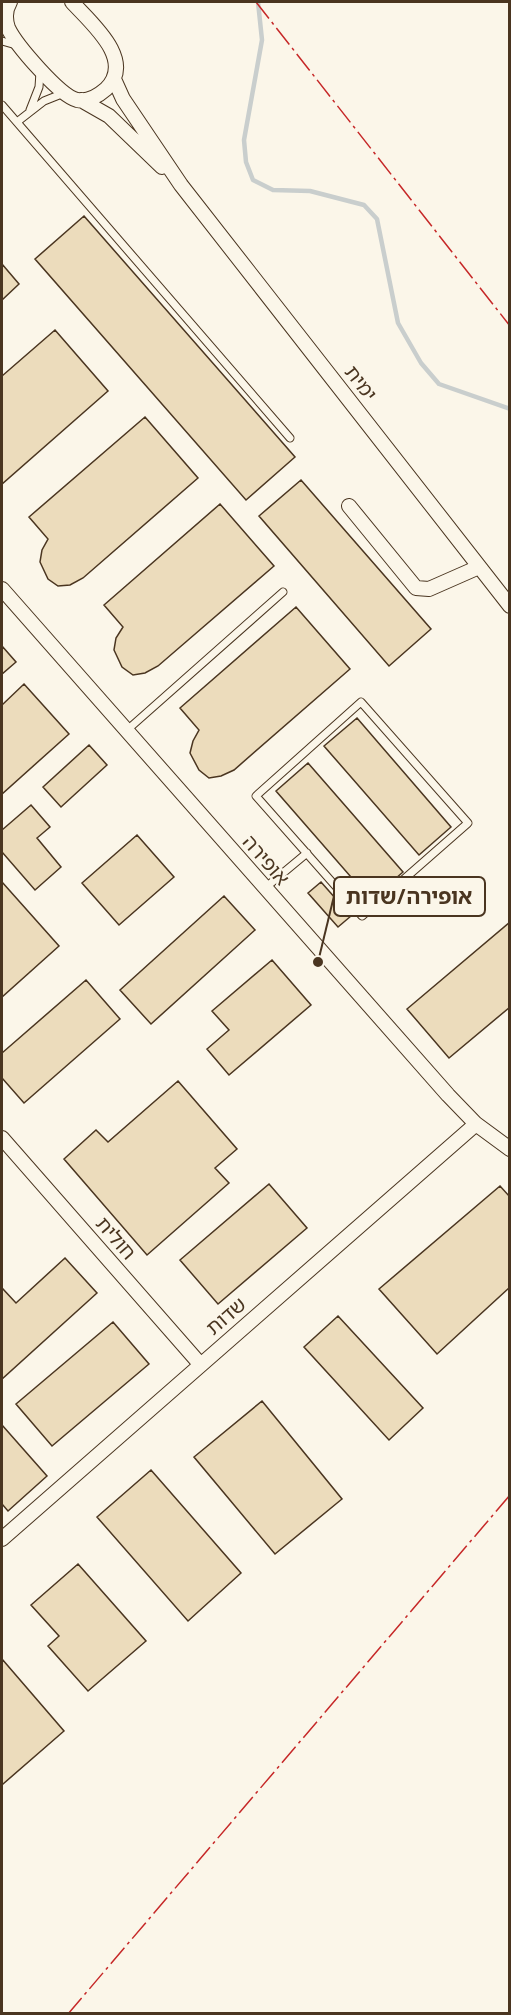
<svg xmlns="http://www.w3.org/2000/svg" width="511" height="2015" font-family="Barlow,'Noto Sans Hebrew',sans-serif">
	<rect width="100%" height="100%" fill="#fbf6e9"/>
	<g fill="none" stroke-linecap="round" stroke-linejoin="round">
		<path stroke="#c9cecd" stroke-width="4.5" d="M 258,2 L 262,40 L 244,140 L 246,162 L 253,180 L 273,190 L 310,191 L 364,205 L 377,219 L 398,323 L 421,363 L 439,384 L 510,409"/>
	</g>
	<path fill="#ecdcbc" stroke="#4a3520" stroke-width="1.5" d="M 84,216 L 295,457 L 246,500 L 35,259 Z
		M 2,264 L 19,284 L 2,300 Z
		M 55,330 L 108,391 L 2,484 L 2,376 Z
		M 145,417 L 198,478 L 83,578 L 70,585 L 58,586 L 48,579 L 40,562 L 42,550 L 48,539 L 29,517 Z
		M 301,480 L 431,629 L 389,666 L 259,516 Z
		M 220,504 L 274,566 L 158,666 L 145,673 L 133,675 L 122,667 L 114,650 L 116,638 L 123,627 L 104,605 Z
		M 296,607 L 350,669 L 234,770 L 221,776 L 209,778 L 199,770 L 190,753 L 193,741 L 199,730 L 180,708 Z
		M 2,646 L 16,662 L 2,674 Z
		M 24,684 L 69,734 L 2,794 L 2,705 Z
		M 357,718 L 451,827 L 419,855 L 324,746 Z
		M 89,745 L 107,765 L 61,807 L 43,787 Z
		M 308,763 L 403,872 L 371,900 L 276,791 Z
		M 31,805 L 50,827 L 37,838 L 61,867 L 35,890 L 2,852 L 2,830 Z
		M 137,835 L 174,877 L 119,925 L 82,883 Z
		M 2,882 L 59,946 L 2,997 Z
		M 321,882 L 351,916 L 338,927 L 308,893 Z
		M 224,896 L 255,930 L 151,1024 L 120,990 Z
		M 510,922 L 510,1007 L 449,1058 L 407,1009 Z
		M 272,960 L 311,1005 L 229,1075 L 207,1049 L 229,1030 L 212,1011 Z
		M 86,980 L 120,1019 L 24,1103 L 2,1078 L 2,1053 Z
		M 178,1081 L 237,1149 L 215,1168 L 229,1183 L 147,1255 L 64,1159 L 96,1130 L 108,1142 Z
		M 269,1184 L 307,1228 L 218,1304 L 180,1260 Z
		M 500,1186 L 510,1197 L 510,1287 L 437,1354 L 379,1289 Z
		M 65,1258 L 97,1293 L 2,1379 L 2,1288 L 16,1303 Z
		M 338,1316 L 423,1408 L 389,1440 L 304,1347 Z
		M 113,1322 L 149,1364 L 52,1446 L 16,1404 Z
		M 262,1401 L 342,1499 L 275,1554 L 194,1457 Z
		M 2,1425 L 47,1476 L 8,1511 L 2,1504 Z
		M 151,1470 L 241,1573 L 188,1621 L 97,1517 Z
		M 78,1564 L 146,1641 L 88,1691 L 48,1646 L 59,1636 L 31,1605 Z
		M 2,1659 L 64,1731 L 3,1784 L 2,1783 Z"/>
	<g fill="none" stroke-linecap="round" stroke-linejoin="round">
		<defs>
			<path id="lane" d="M 2,41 L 16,45
				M 2,105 L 290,438
				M 30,110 L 39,87 L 40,72
				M 17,122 L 44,101 L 64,93
				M 361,702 L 468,823 L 362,916 L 256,796 Z
				M 126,731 L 283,592
				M 265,888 L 307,853"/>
			<path id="street" d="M 10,2 C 5,10 5,19 8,28 C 16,45 60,96 77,100 C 88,102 98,96 106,89 C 136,60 91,23 72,2
				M 114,79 L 123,99 L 181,185 L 510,606
				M 81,100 L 109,116 L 162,167
				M 349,506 L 416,588 L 429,589 L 479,567
				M 2,589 L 448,1095 L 476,1124 L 510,1149
				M 2,1138 L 200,1364
				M 2,1539 L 476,1124"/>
		</defs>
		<use href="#lane" stroke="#4a3520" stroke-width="9"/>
		<use href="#street" stroke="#4a3520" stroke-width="16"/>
		<use href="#lane" stroke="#fbf6e9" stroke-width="7"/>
		<use href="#street" stroke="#fbf6e9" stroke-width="14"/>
		<path stroke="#c62828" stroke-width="1.5" stroke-dasharray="21 4.5 3 4.5" stroke-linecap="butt" d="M 256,2 L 510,326
			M 68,2014 L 510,1495"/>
	</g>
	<g text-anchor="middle" stroke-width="4.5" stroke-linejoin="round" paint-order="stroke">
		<g font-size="20" fill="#4a3520" stroke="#fbf6e9">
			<text transform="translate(361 383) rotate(52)" y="7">ימית</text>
			<text transform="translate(266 860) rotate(49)" y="7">אופירה</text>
			<text transform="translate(116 1238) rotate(49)" y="7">חולית</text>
			<text transform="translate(226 1316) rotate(-41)" y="7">שדות</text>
		</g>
	</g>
	<path fill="none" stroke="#4a3520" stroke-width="2" d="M318 962L334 896"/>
	<circle fill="#4a3520" stroke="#fbf6e9" stroke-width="2" cx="318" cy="962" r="6"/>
	<rect fill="#fbf6e9" stroke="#4a3520" stroke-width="2" x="334" y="877" width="151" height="39" rx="6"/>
	<g font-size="21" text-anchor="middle" font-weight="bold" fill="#4a3520">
		<text x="409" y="904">אופירה/שדות</text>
	</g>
	<rect width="511" height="2015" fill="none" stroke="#4a3520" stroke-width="6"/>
</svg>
